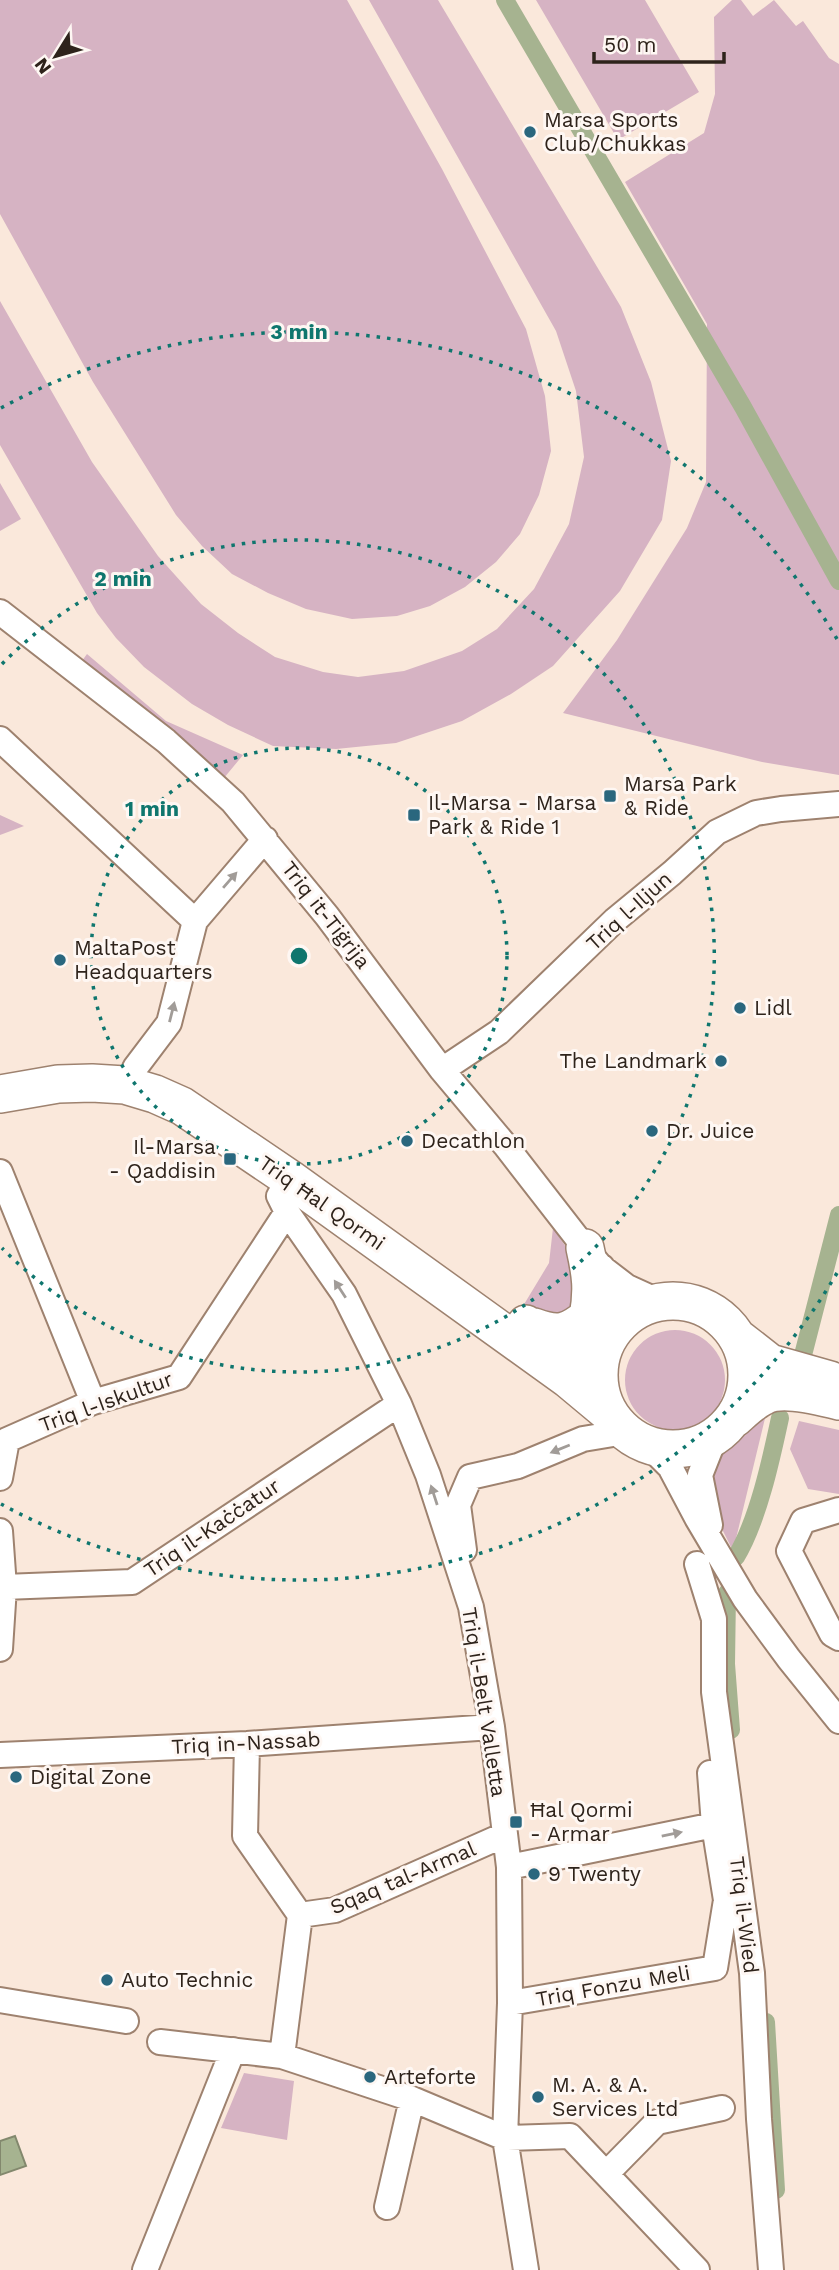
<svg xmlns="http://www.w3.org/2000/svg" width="839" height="2270" font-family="'Work Sans',sans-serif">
	<rect width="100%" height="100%" fill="#fae8db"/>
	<path fill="#d6b3c3" d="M 0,0 L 347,0 L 442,169 L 526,329 L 545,396 L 551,451 L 539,495 L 520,534 L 496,562 L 465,587 L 430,606 L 397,616 L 352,619 L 306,609 L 268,593 L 232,574 L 202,546 L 176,515 L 93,382 L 0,214 Z
		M 369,0 L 438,0 L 621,307 L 651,382 L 671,461 L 662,520 L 620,591 L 553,666 L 511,694 L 462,721 L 396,743 L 336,749 L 273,746 L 228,725 L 192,704 L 144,667 L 116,638 L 97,613 L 0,445 L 0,301 L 92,462 L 158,556 L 201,604 L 238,633 L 275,657 L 323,672 L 358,677 L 404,671 L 462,651 L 497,629 L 534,589 L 569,524 L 584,457 L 576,391 L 556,331 Z
		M 536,0 L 645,0 L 699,92 L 618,140 Z
		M 732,0 L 741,0 L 753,16 L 774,0 L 796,26 L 803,21 L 829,58 L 839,64 L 839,775 L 762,762 L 563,713 L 617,640 L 687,528 L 706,482 L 707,324 L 625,182 L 704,133 L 715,94 L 714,17 Z
		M 0,483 L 21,519 L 0,531 Z
		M 87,654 L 166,721 L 243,755 L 224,778 L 79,665 Z
		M 0,815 L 24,826 L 0,835 Z
		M 553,1228 L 570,1253 L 576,1299 L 565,1317 L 548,1323 L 523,1306 L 549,1263 Z
		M625 1380a50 50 0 1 1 100 0a50 50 0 1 1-100 0Z
		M 767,1410 L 733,1551 L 716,1517 L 712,1469 L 729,1443 Z
		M 799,1421 L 839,1430 L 839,1494 L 808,1489 L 790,1449 Z
		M 244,2073 L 294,2081 L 287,2140 L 221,2128 Z"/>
	<path fill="#a6b390" stroke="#82886d" stroke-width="2" d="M 15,2136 L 26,2166 L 0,2175 L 0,2141 Z"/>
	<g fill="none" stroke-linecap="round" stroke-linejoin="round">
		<path stroke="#a6b390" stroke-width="18" d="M 505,0 L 743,407 L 839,581
			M 803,1355 L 839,1215
			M 736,1557 C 758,1520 771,1460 780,1418
			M 727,1593 L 726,1664 L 731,1730
			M 766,2022 L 776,2190"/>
		<defs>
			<path id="minor" d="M 0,612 L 166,741 L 233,802 L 327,916 L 442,1070 L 505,1145 L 585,1248 L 601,1267 L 627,1287 L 660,1302
				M 0,739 L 195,921
				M 135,1068 L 169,1023 L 195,921 L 265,839
				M 442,1070 L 499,1032 L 615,920 L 672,873 L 717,832 L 756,813 L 781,809 L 839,804
				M 0,1172 L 93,1402
				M 290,1179 L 279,1196 L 287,1212 L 344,1294 L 399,1404 L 428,1475 L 471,1607 L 492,1727 L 509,1867 L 510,2003 L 505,2138 L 526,2270
				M 602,1267 L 614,1296 L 619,1324
				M 649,1446 L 670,1467 L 697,1518 L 745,1599 L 789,1659 L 839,1721
				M 0,1478 L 7,1440 L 93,1402 L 179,1377 L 287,1212
				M 839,1510 L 803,1521 L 789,1551 L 832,1634 L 839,1638
				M 710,1525 L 700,1475 L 715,1437
				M 0,1531 L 4,1587 L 0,1649
				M 464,1550 L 458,1505 L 470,1477 L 518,1466 L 583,1439 L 625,1432
				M 697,1564 L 714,1619 L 714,1692 L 752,1973 L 759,2119 L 771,2270
				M 4,1587 L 132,1582 L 399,1404
				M 247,1744 L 245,1836 L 300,1915 L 282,2056
				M 0,1755 L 247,1744 L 492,1727
				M 509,1867 L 714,1825
				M 300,1915 L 335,1910 L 504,1835
				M 0,2000 L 126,2021
				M 510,2003 L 715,1968 L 726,1900 L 714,1825 L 710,1773
				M 160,2042 L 282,2056 L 412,2099 L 505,2138 L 570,2136 L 697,2270
				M 606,2174 L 657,2122 L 722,2108
				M 387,2207 L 412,2099
				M 145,2270 L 233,2050"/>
			<path id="highway" d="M 0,1094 L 58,1084 L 92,1083 L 125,1085 L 155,1094 L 182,1106 L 290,1179 L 568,1379 L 610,1414
				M599 1375a74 74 0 1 1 148 0a74 74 0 1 1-148 0Z
				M 526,1324 C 543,1336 563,1352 587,1350 C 593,1349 601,1343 607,1341
				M 534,1327 C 559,1336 568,1333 588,1317 C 593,1290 591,1275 585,1248
				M 738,1338 L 770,1363 L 830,1380
				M 735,1418 C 743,1411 752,1402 762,1397 C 781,1385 818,1396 839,1401"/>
		</defs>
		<use href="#minor" stroke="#9e826f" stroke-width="28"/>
		<use href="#highway" stroke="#9e826f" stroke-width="40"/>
		<use href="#minor" stroke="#fff" stroke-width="24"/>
		<use href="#highway" stroke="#fff" stroke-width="37"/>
	</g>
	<defs><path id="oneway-solid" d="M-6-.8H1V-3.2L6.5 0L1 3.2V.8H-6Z" transform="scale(1.75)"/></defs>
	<g fill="#a19c98">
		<use href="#oneway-solid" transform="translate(230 880) rotate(-49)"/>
		<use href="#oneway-solid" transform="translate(172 1012) rotate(-76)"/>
		<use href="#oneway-solid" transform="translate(340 1289) rotate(-123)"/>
		<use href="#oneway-solid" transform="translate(560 1449) rotate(158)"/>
		<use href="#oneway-solid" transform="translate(434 1495) rotate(-108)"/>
		<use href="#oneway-solid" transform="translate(672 1834) rotate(-12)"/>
	</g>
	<g fill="none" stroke="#0f766e" stroke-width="3.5" stroke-dasharray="3.5 7">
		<circle cx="299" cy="956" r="208"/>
		<path d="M2 664A416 416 0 1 1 2 1248"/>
		<path d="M837 1273A624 624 0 0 1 1 1504M1 408A624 624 0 0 1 837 639"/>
	</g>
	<g fill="#2a677e" stroke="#fef7f3" stroke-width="2.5">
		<circle cx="530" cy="132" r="7"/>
		<rect x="603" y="789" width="14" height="14" rx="3.5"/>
		<rect x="407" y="808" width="14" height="14" rx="3.5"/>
		<circle cx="60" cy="960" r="7"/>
		<circle cx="740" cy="1008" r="7"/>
		<circle cx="721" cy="1061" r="7"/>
		<circle cx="652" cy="1131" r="7"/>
		<circle cx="407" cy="1141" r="7"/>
		<rect x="223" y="1152" width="14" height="14" rx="3.5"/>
		<circle cx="16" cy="1777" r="7"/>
		<rect x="509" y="1815" width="14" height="14" rx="3.5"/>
		<circle cx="534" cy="1874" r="7"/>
		<circle cx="107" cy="1980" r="7"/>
		<circle cx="370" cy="2077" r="7"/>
		<circle cx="538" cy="2097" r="7"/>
	</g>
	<g text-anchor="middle" stroke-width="6" stroke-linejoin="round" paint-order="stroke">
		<g font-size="21" fill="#2e231b" stroke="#fef7f3" text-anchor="start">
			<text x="544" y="127">Marsa Sports<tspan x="544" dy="24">Club/Chukkas</tspan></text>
			<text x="624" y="791">Marsa Park<tspan x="624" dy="24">&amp; Ride</tspan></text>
			<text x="428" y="810">Il-Marsa - Marsa<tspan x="428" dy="24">Park &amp; Ride 1</tspan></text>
			<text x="74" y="955">MaltaPost<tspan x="74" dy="24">Headquarters</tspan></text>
			<text x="754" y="1015">Lidl</text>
			<text x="707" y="1068" text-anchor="end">The Landmark</text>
			<text x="666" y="1138">Dr. Juice</text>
			<text x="421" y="1148">Decathlon</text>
			<text x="216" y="1154" text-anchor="end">Il-Marsa<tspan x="216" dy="24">- Qaddisin</tspan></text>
			<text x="30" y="1784">Digital Zone</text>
			<text x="530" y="1817">Ħal Qormi<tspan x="530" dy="24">- Armar</tspan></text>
			<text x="548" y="1881">9 Twenty</text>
			<text x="121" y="1987">Auto Technic</text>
			<text x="384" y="2084">Arteforte</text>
			<text x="552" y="2092">M. A. &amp; A.<tspan x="552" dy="24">Services Ltd</tspan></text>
		</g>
		<g font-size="21" fill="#2e231b" stroke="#fef7f3">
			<text transform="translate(629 911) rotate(-42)" y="7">Triq l-Iljun</text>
			<text transform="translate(326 915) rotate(52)" y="7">Triq it-Tiġrija</text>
			<text transform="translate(322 1203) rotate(35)" y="7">Triq Ħal Qormi</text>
			<text transform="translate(106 1402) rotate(-20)" y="7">Triq l-Iskultur</text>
			<text transform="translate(212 1528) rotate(-34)" y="7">Triq il-Kaċċatur</text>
			<text transform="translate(484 1702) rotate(81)" y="7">Triq il-Belt Valletta</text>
			<text transform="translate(246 1743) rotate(-3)" y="7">Triq in-Nassab</text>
			<text transform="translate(403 1878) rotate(-23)" y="7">Sqaq tal-Armal</text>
			<text transform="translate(744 1915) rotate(83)" y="7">Triq il-Wied</text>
			<text transform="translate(613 1986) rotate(-10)" y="7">Triq Fonzu Meli</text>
		</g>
	</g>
	<circle cx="299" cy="956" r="10" fill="#0f766e" stroke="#fef7f3" stroke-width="3.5"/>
	<g font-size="21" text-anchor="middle" font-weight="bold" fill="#0f766e" stroke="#fef7f3" stroke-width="6" stroke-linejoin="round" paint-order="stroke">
		<text x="299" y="339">3 min</text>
		<text x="123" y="586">2 min</text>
		<text x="152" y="816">1 min</text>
	</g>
	<g transform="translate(56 56) rotate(233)" stroke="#fef7f3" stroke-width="5" paint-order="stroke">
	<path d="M0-5L12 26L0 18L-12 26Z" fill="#2e231b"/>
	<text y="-10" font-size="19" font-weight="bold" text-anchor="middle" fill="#2e231b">N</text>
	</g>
	<path d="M594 52v10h130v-10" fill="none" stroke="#2e231b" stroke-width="3.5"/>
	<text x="604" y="52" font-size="21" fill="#2e231b" stroke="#fef7f3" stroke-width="5" paint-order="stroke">50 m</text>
</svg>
